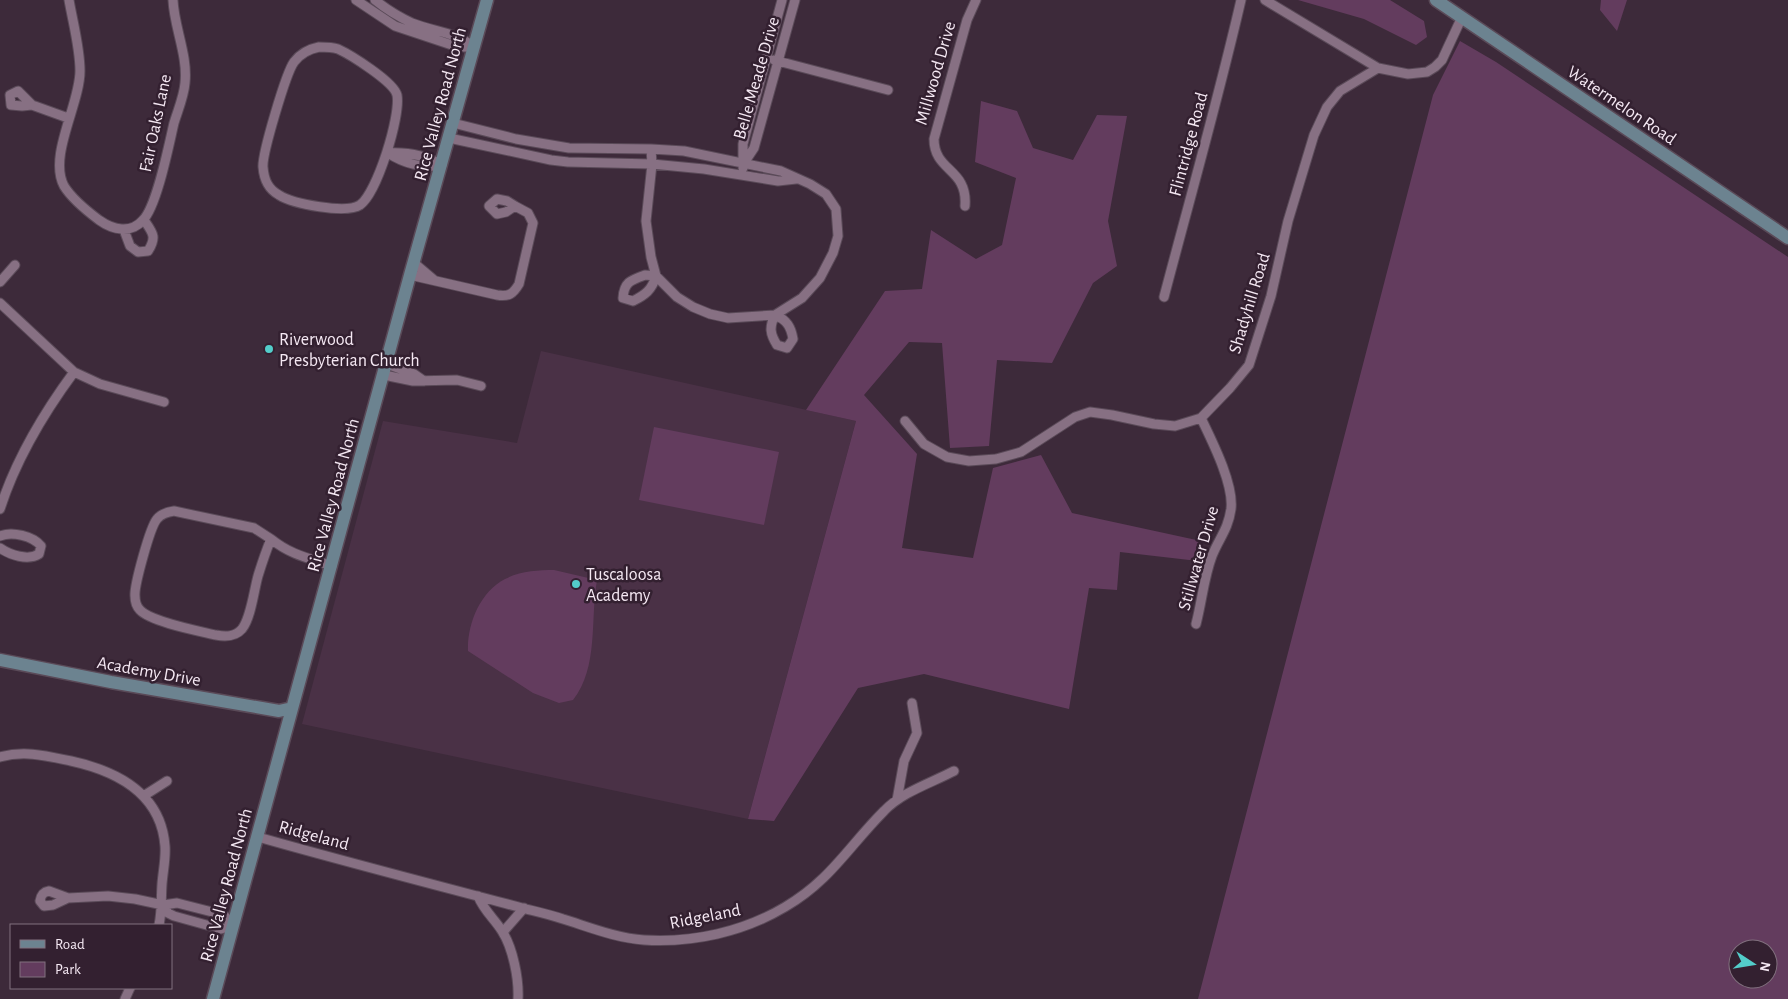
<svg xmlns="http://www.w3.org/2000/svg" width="1788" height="999" font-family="'Alegreya Sans',sans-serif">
	<rect width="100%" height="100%" fill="#3d2a3a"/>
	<path fill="#4a3146" d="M 541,351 L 856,421 L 748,819 L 302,724 L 383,421 L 517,443 Z"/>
	<path fill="#633c5e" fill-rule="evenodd" d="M 1298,0 L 1390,0 L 1424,21 L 1427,37 L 1416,45 L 1364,19 Z
		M 1601,0 L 1627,0 L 1617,31 L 1600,10 Z
		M 1460,41 L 1496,62 L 1788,257 L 1788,999 L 1198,999 L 1433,95 ZM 1738,949 L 1768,949 L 1768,979 L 1738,979 Z
		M 981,101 L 1017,111 L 1033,148 L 1073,160 L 1097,115 L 1127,116 L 1108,221 L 1117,266 L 1093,283 L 1052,363 L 997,360 L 989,446 L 950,448 L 942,343 L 909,342 L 864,395 L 917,454 L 902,548 L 973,558 L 993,468 L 1041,455 L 1072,513 L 1201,541 L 1198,561 L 1120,552 L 1117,590 L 1089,588 L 1069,709 L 924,674 L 858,688 L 774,821 L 748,819 L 856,421 L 806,410 L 885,291 L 922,289 L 931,230 L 976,259 L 1002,245 L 1016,178 L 975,162 Z
		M 654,427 L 779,452 L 764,525 L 639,500 Z
		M 554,570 L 597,580 C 590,619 599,667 573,700 L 559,703 L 533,693 L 468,651 C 467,624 480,592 505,579 C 520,571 538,570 554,570 Z"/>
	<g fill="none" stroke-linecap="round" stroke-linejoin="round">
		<defs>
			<path id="street" d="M 69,0 C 73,23 80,48 80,71 C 80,104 48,156 64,186 C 72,199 87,211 99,220 C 113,230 131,234 143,220 C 157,206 169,144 174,123 C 178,110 184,96 185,83 C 188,55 174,27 173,0
				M 356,0 L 395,26 L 458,47 L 474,47
				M 375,0 C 386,9 399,17 412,23 C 434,32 454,31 474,47
				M 1265,0 L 1378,68 L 1408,74 L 1427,72 L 1435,67 L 1442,60 L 1462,17
				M 319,47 C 326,47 332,47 338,49 C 351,55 394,82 397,95 C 401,116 377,193 360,205 C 346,214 293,204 279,195 C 268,189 264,180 263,167 C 262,154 286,73 294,62 C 300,54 309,49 319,47 Z
				M 774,60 L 888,90
				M 18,91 L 32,105 L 22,106 L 11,105 L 10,95 Z
				M 32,105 L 68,118
				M 453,123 L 516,139 L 569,148 L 651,149 L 684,151 L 781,171 L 810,184 L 826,194 L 836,209 L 838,236 L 833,253 L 820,278 L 802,298 L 775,315 L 728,318 L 710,314 L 693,307 L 677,297 L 656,276 L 651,257 L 646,221 L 652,164 L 651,149
				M 449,138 L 551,160 L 568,162 L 652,164 L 704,169 L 778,181 L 796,179
				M 388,153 C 403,163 423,169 442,165
				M 388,153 C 407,152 425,155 442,165
				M 744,163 L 754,148 L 795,0
				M 743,168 L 743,144 L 782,0
				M 497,199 L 507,201 L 515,206 L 506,212 L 497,214 L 489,206 Z
				M 965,206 C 968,168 934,172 934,139 L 967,20 L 976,0
				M 124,230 L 130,246 L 138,252 L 148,251 C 157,237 153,233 144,220
				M 414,263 L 434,280
				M 410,275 L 497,295 C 509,297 513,294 519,284 L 533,223 L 528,213 L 515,206
				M 645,275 L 656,276 C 652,290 645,295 633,301 L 623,298 C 624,282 631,280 645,275 Z
				M 0,282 L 15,265
				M 1164,297 C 1190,198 1218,100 1241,0
				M 0,303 L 74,372 L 100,384 L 164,402
				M 775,315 C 787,320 791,327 793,339 L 787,348 L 777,345 C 770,334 769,327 775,315 Z
				M 387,364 L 414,374 L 424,381
				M 384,375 L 413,381 L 457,380 L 481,386
				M 905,421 L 924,444 L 947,457 L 969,461 L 996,459 L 1021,452 L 1075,417 L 1090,412 L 1112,415 L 1154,424 L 1175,426 L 1201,418 L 1230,388 L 1249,365 L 1271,296 L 1288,221 L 1314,135 L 1327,107 L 1340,91 L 1378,68
				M 0,509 C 16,459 43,414 74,372
				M 174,511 L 254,528 L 271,539 C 266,551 262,563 258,576 C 254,590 251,618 242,629 C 235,637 226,637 216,635 C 199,631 151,622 140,610 C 137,607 135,601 135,596 C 134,586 150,527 157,519 C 161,514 167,512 174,511 Z
				M 0,536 C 12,531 33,536 41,546 L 39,554 C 28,561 10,555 0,548
				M 271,539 C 291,555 308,558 332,566
				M 1196,624 C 1202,601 1204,577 1212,556 C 1219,538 1228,530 1231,509 C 1234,484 1212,441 1201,418
				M 0,757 C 25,750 47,756 71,761 C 117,771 161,793 165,846 C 166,858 163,871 162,884 C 161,898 162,911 159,925
				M 145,795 L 167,781
				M 897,800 L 904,761 L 917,733 L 912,703
				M 258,837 C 346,862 436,885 526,909 C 538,912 551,915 563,919 C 589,927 616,938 644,940 C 693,943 743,932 785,907 C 830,881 849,846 884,811 C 902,792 931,783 954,771
				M 49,891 L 68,898 L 53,905 L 44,906 L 40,901 C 41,895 43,892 49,891 Z
				M 478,896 C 484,911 494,918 502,931 C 513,948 519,979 518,999
				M 68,898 L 108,896 L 135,899 L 163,905 L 177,903 L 224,915 L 233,926 L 221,929 L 174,916 L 168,913 L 163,905
				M 503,932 L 524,908
				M 125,999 L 130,988"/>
			<path id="secondary" d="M 1436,0 L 1788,238
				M 0,660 L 111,682 L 279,711 L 292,708
				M 213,999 L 410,275 L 487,0"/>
		</defs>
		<use href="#street" stroke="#5a4a58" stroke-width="11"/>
		<use href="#secondary" stroke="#5a4a58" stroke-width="15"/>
		<use href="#street" stroke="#877083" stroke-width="9"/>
		<use href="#secondary" stroke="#6c8390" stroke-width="12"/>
	</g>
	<g fill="#53cdca" stroke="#332030" stroke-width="2">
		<circle cx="269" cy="349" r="5"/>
		<circle cx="576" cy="584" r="5"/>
	</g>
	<g text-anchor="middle" stroke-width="5" stroke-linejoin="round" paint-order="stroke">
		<g font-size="18" fill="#f5e8f3" stroke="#332030">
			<text transform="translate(935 73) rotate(-74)" y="6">Millwood Drive</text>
			<text transform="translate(756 78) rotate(-74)" y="6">Belle Meade Drive</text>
			<text transform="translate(440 104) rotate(-75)" y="6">Rice Valley Road North</text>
			<text transform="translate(1622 105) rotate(34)" y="6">Watermelon Road</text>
			<text transform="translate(155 123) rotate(-78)" y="6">Fair Oaks Lane</text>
			<text transform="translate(1188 144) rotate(-75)" y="6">Flintridge Road</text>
			<text transform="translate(1249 303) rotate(-73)" y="6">Shadyhill Road</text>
			<text transform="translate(333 495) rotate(-75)" y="6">Rice Valley Road North</text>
			<text transform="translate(1198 558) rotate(-74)" y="6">Stillwater Drive</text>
			<text transform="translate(149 671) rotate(10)" y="6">Academy Drive</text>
			<text transform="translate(314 835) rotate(15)" y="6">Ridgeland</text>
			<text transform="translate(226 885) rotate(-75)" y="6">Rice Valley Road North</text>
			<text transform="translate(705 916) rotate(-11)" y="6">Ridgeland</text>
		</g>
		<g font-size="18" fill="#f5e8f3" stroke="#332030" text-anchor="start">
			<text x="279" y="345">Riverwood<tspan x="279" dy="21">Presbyterian Church</tspan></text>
			<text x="586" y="580">Tuscaloosa<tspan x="586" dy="21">Academy</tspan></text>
		</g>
	</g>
	<rect x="10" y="924" width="162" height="65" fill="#332030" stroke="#81707e"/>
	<rect x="20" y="940" width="25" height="8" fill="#6c8390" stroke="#81707e"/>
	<text x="55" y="949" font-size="15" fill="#f5e8f3">Road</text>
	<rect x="20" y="962" width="25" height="15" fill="#633c5e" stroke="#81707e"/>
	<text x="55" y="974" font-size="15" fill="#f5e8f3">Park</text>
	<g transform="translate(1753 964) rotate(102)"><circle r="24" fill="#332030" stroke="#81707e"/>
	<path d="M0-4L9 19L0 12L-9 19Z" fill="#53cdca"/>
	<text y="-8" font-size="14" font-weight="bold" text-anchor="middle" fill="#f5e8f3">N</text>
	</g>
</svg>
